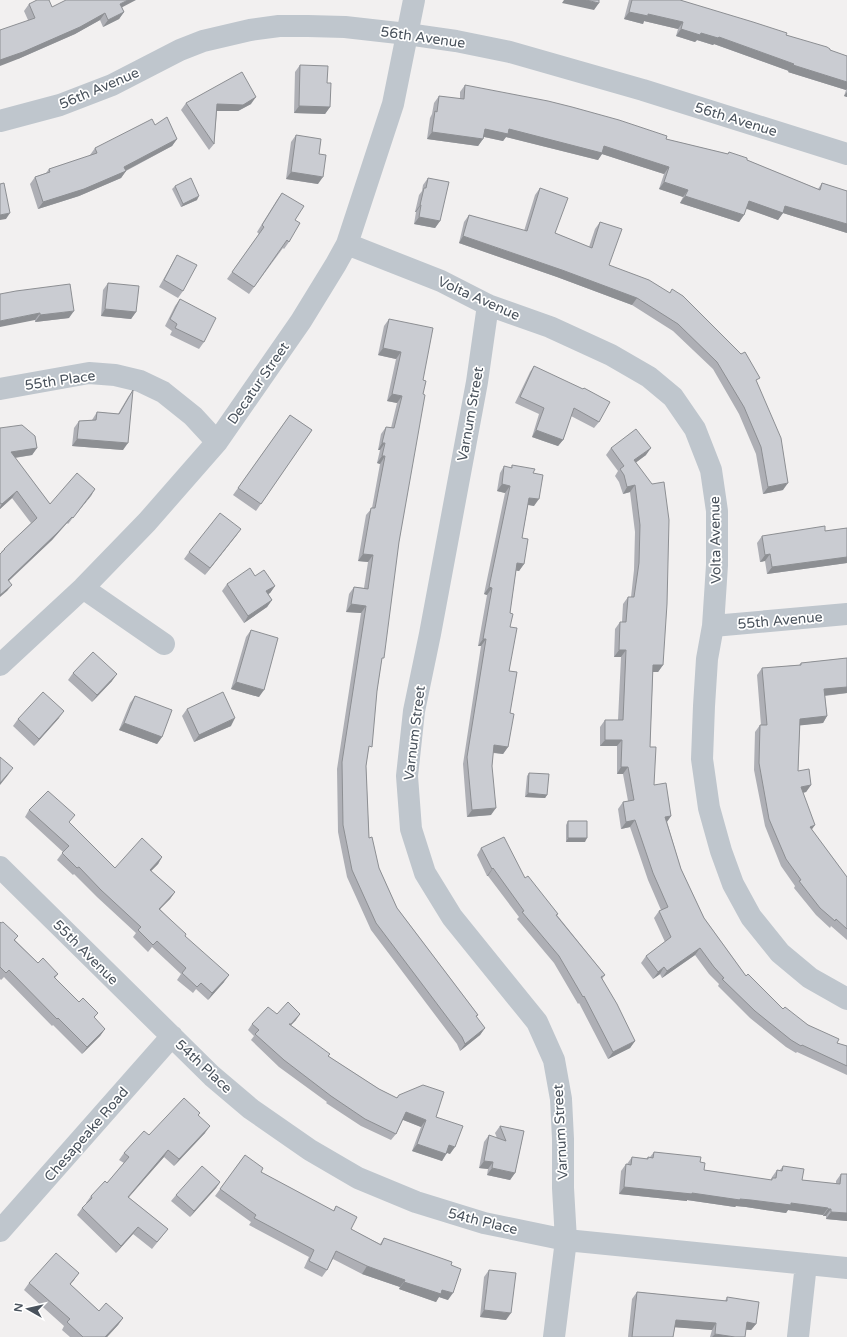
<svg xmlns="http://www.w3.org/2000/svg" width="847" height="1337" font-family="'Varela Round',sans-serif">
	<rect width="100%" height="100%" fill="#f2f0f0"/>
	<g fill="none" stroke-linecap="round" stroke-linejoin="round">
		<path stroke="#bfc6cd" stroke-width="22" d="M 0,121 L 60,105 L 112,85 L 180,50 L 203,41 L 250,30 L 279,26 L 308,26 L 345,27 L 407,34 L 456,41 L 510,52 L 643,90 L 847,154
			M 347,244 L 441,281 L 488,305 L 550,327 L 611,355 L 649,377 L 673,397 L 695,429 L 711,470 L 717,511 L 717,565 L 713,626 L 707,659 L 704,706 L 702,759 L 709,808 L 721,851 L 733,884 L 751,917 L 780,953 L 810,978 L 847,999
			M 488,305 L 477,382 L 430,634 L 414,711 L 407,776 L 411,829 L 425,873 L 452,917 L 537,1022 L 554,1060 L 561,1099 L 563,1139 L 563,1188 L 566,1240 L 554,1337
			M 0,389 L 89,373 L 115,375 L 140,381 L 163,392 L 193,416 L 217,442
			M 83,588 L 164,644
			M 713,626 L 847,614
			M 0,665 L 83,588 L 147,522 L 217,442 L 301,321 L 336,264 L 347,244 L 393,104 L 414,0
			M 0,867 L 212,1076 L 251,1109 L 310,1150 L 358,1178 L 416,1202 L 484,1223 L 566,1240 L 847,1268
			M 0,1231 L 172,1036
			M 798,1337 L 806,1264"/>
	</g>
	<path fill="#aeafb5" d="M 629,0 L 680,0 L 786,35 L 847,56 L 847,97 L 844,96 L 846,90 L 788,72 L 789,71 L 714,44 L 713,45 L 697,40 L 695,42 L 676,36 L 678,29 L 644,21 L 643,24 L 624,19 Z
		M 29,4 L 52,7 L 122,7 L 124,12 L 119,19 L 103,27 L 100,20 L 75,34 L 18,59 L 28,20 L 24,11 Z
		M 300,65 L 330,107 L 325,114 L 294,113 L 295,72 Z
		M 465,85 L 666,139 L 728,154 L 729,152 L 747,160 L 818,189 L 822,183 L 847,191 L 847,233 L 783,213 L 778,220 L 746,208 L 744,215 L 739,222 L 680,203 L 683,197 L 659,189 L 664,174 L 602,154 L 598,160 L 506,137 L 503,141 L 484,137 L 483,139 L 478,146 L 427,139 L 430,118 L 432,114 L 434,103 L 439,96 L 460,99 L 460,92 Z
		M 186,103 L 251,104 L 238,111 L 217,111 L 214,144 L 209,150 L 181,110 Z
		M 155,125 L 177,139 L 172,146 L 126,171 L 121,178 L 79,196 L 38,209 L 30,184 L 35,177 L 46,173 L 49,169 L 90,156 L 90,155 L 95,148 Z
		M 296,135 L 319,154 L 318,184 L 286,179 L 291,142 Z
		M 428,178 L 440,221 L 435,228 L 414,224 L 416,212 L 415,212 L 419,195 L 422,191 L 423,185 Z
		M 175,186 L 197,200 L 181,207 L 172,189 Z
		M 540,188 L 555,233 L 589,247 L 595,229 L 600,222 L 609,265 L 757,383 L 783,490 L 763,494 L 756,454 L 739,414 L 713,369 L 673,331 L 632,305 L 557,277 L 459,243 L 464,222 L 469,215 L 524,231 L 535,195 Z
		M 282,193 L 295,220 L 289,242 L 284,249 L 283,248 L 249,294 L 227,279 L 259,234 L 257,232 L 277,200 Z
		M 177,255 L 183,291 L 178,298 L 159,287 L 173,262 Z
		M 108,283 L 136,312 L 131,319 L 101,316 L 103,290 Z
		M 0,294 L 69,318 L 35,322 L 35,320 Z
		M 180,299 L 204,342 L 199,349 L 170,335 L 172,331 L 165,326 L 175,306 Z
		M 389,319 L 423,380 L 423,394 L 399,542 L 366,766 L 369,838 L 379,868 L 397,908 L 478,1015 L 476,1017 L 485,1028 L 480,1035 L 460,1051 L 457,1044 L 371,930 L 347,877 L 338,832 L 337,769 L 361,613 L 346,612 L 349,594 L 354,587 L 364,588 L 368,562 L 358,561 L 366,515 L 372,508 L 380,464 L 377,463 L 380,450 L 378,450 L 381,434 L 386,427 L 391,428 L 397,403 L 387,401 L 396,359 L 378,355 L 384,326 Z
		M 534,366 L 599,422 L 594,428 L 571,416 L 563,440 L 558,446 L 532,437 L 539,414 L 515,403 L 530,372 Z
		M 133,390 L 123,450 L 72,446 L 74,428 L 79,421 L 92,420 L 97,412 L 118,414 L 128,397 Z
		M 290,415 L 312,430 L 256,511 L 233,495 Z
		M 0,428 L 37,448 L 32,455 L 15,458 L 50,504 L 95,489 L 68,524 L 67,523 L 52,540 L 9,581 L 7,591 L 1,552 L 4,549 L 31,523 L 12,498 L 0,509 Z
		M 611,448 L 646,455 L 636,462 L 663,665 L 658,672 L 653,672 L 650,747 L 654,785 L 671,816 L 667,822 L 681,869 L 704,918 L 746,976 L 783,1009 L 837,1043 L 847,1046 L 847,1075 L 797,1052 L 796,1053 L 786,1047 L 750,1018 L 718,986 L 719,984 L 709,974 L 695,955 L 662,978 L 660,974 L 653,979 L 641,963 L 646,956 L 665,942 L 654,918 L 659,911 L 661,910 L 648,880 L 630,827 L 621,829 L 618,809 L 623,802 L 628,801 L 623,774 L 617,774 L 617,746 L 600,746 L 600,727 L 605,720 L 618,720 L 621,657 L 614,657 L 615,629 L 620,622 L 622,622 L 623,604 L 628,597 L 631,597 L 634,570 L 635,532 L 630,492 L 623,494 L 619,482 L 615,476 L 618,471 L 606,455 Z
		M 512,465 L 533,473 L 534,506 L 528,505 L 522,538 L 524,564 L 519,571 L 516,570 L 510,613 L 510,627 L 509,671 L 510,713 L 508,747 L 503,754 L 493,753 L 492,766 L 491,815 L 467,817 L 463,764 L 481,646 L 478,646 L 487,595 L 484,594 L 505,493 L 497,491 L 500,473 L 504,466 L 511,468 Z
		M 847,528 L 847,563 L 767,574 L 765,561 L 760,562 L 757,543 L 762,536 L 825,531 Z
		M 241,529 L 205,575 L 184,559 L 189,552 Z
		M 255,576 L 275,586 L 270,593 L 268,594 L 272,600 L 267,607 L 244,623 L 222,591 L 227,584 Z
		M 251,630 L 259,697 L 231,689 L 246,637 Z
		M 847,658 L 847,693 L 825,696 L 827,716 L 823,723 L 800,725 L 798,771 L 811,785 L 806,792 L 803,793 L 812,830 L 847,877 L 847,940 L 831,926 L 830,928 L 816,915 L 794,888 L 795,886 L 781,866 L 765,826 L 754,770 L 755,732 L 760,725 L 761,725 L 757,675 L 762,668 L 799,665 L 801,663 Z
		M 73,673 L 112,681 L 92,702 L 68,680 Z
		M 135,696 L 162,737 L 157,744 L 119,730 L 130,703 Z
		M 187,709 L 231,726 L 194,742 L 182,716 Z
		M 59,718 L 34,746 L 13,726 L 18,719 Z
		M 529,773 L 547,795 L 545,798 L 525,797 L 527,776 Z
		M 29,810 L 70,823 L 115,868 L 162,857 L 158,864 L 151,871 L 175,892 L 170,899 L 160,909 L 185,936 L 224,982 L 208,1000 L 196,989 L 193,993 L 177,980 L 181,974 L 152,947 L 148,952 L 133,937 L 136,933 L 97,897 L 74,874 L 73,875 L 57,860 L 63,852 L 25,817 Z
		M 568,821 L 585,842 L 566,842 L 566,825 Z
		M 481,848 L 525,878 L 557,915 L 605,975 L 602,979 L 635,1041 L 630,1048 L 608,1059 L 579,1003 L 578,1004 L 554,963 L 517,919 L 519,917 L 488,876 L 487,876 L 477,855 Z
		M 0,922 L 18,936 L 15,940 L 38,963 L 58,974 L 55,978 L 79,1002 L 98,1013 L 94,1018 L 105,1029 L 100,1036 L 82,1054 L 53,1025 L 52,1026 L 4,977 L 1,980 L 0,979 Z
		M 277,1014 L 296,1020 L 291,1025 L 328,1056 L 379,1089 L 397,1098 L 399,1095 L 436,1117 L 450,1154 L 447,1153 L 442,1161 L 412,1151 L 421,1127 L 403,1120 L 396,1134 L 391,1140 L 361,1126 L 326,1103 L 327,1102 L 279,1067 L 251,1040 L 254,1036 L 248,1030 L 252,1024 Z
		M 200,1113 L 198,1115 L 205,1133 L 174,1166 L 164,1157 L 128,1197 L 168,1229 L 152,1249 L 133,1234 L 116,1253 L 77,1215 L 82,1208 L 87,1203 L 86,1203 L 91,1196 L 107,1183 L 124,1163 L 119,1160 L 124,1153 L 149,1135 Z
		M 500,1126 L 524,1131 L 515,1173 L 510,1180 L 487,1175 L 488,1169 L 479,1168 L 484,1142 L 489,1135 L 497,1138 L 495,1133 Z
		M 654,1152 L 700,1162 L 704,1170 L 771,1180 L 772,1177 L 777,1170 L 780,1170 L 783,1166 L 802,1180 L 836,1184 L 836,1181 L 841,1174 L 847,1221 L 826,1219 L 826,1216 L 823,1216 L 823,1215 L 788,1210 L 786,1213 L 746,1207 L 736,1206 L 735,1207 L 687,1200 L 687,1201 L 619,1194 L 621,1171 L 626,1164 L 627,1164 L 632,1157 L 646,1159 L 648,1157 L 650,1157 Z
		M 245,1155 L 261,1172 L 333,1211 L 336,1206 L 351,1229 L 380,1244 L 384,1238 L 451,1265 L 448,1300 L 439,1297 L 436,1302 L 399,1289 L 400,1287 L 362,1274 L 333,1259 L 327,1270 L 322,1277 L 304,1268 L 309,1257 L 249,1225 L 251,1222 L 215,1196 Z
		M 220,1182 L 216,1188 L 190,1217 L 171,1201 L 176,1195 Z
		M 489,1270 L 506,1320 L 480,1317 L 484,1277 Z
		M 74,1280 L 70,1284 L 99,1311 L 123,1318 L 118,1325 L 107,1337 L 70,1337 L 62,1330 L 64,1326 L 24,1290 L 29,1283 Z
		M 637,1292 L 725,1301 L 727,1297 L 756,1324 L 751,1330 L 746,1330 L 745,1337 L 710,1337 L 712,1330 L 675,1327 L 673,1337 L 628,1337 L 632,1299 Z"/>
	<path fill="#8d8f93" d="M 128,0 L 136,0 L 115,11 L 120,4 Z
		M 564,0 L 586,0 L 599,3 L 594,10 L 562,3 Z
		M 124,12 L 119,19 L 103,27 L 108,20 Z
		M 629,12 L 648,14 L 683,22 L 678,29 L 644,21 L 643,24 L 624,19 Z
		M 105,13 L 100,20 L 75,34 L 18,59 L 0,66 L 0,60 Z
		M 681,29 L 719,37 L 794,64 L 789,71 L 714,44 L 713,45 L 697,40 L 695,42 L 676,36 Z
		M 793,65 L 847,82 L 847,89 L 846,90 L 788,72 Z
		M 847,92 L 847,97 L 844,96 Z
		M 256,97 L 251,104 L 238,111 L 213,111 L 217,104 Z
		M 299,106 L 330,107 L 325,114 L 294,113 Z
		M 485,129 L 509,129 L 604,146 L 669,167 L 664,174 L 602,154 L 598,160 L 506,137 L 503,141 L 480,136 Z
		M 432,132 L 483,139 L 478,146 L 427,139 Z
		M 177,139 L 172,146 L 121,173 L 126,171 L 121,178 L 79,196 L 38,209 L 43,202 L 124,167 Z
		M 291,172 L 323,177 L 318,184 L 286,179 Z
		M 664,182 L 688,190 L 683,197 L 659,189 Z
		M 199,196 L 197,200 L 181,207 L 183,204 Z
		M 685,196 L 744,215 L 739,222 L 680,203 Z
		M 749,201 L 785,206 L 847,224 L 847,233 L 783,213 L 778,220 L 744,208 Z
		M 420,205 L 421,205 L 416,212 L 415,212 Z
		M 10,213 L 6,219 L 0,220 L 0,215 Z
		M 419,217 L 440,221 L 435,228 L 414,224 Z
		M 463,236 L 562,270 L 637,298 L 632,305 L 557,277 L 459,243 Z
		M 105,309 L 136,312 L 131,319 L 101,316 Z
		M 74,311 L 69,318 L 35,322 L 40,315 Z
		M 40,313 L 35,320 L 0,327 L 0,321 Z
		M 383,348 L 401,352 L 396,359 L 378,355 Z
		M 392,394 L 402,396 L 397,403 L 387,401 Z
		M 536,430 L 563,440 L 558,446 L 532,437 Z
		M 77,439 L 128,443 L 123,450 L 72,446 Z
		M 382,443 L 385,443 L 380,450 L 378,450 Z
		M 37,448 L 32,455 L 6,459 L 11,452 Z
		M 651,448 L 646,455 L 630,467 L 634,460 Z
		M 382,456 L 385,456 L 380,464 L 377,463 Z
		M 788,483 L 783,490 L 763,494 L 768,487 Z
		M 502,484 L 510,486 L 505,493 L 497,491 Z
		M 635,485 L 630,492 L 623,494 L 627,487 Z
		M 95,489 L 91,496 L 68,524 L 73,518 Z
		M 17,491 L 12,498 L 0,509 L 0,507 L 2,504 Z
		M 529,498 L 539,499 L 534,506 L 525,504 Z
		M 72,517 L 67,523 L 52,540 L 3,586 L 8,580 Z
		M 241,529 L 236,536 L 205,575 L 210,568 Z
		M 363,554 L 373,555 L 368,562 L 358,561 Z
		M 770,554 L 765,561 L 760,562 L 765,555 Z
		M 847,557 L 847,563 L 767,574 L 772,567 Z
		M 517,563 L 524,564 L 519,571 L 512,570 Z
		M 12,585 L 7,591 L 0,597 L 0,595 Z
		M 275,586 L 270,593 L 261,598 L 266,591 Z
		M 489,587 L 492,588 L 487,595 L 484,594 Z
		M 272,600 L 267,607 L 244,623 L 248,616 Z
		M 351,604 L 366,606 L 361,613 L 346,612 Z
		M 483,639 L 486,639 L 481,646 L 478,646 Z
		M 619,650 L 626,650 L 621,657 L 614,657 Z
		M 653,665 L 663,665 L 658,672 L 648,672 Z
		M 117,674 L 112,681 L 92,702 L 97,695 Z
		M 236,682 L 264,690 L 259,697 L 231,689 Z
		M 847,687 L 847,693 L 820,696 L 824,689 Z
		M 64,711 L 59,718 L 34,746 L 39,739 Z
		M 827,716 L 823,723 L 795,726 L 800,719 Z
		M 235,718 L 231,726 L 194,742 L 199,735 Z
		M 124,723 L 162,737 L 157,744 L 119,730 Z
		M 605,740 L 622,740 L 617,746 L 600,746 Z
		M 494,745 L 508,747 L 503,754 L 489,752 Z
		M 621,767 L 628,767 L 623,774 L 617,774 Z
		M 13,768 L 8,775 L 0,785 L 0,783 Z
		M 811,785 L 806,792 L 796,794 L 801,787 Z
		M 528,793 L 547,795 L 545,798 L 525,797 Z
		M 496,808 L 491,815 L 467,817 L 472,810 Z
		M 671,816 L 666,823 L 665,817 Z
		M 635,820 L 630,827 L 621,829 L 626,822 Z
		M 815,825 L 810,832 L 810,827 Z
		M 568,838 L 587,838 L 585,842 L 566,842 Z
		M 162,857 L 158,864 L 146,876 L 150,870 Z
		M 493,868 L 488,876 L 487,876 L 492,869 Z
		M 175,892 L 170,899 L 154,915 L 159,909 Z
		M 700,948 L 695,955 L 662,978 L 667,971 Z
		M 664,967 L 660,974 L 653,979 L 658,972 Z
		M 229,975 L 224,982 L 208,1000 L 212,993 Z
		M 300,1014 L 296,1020 L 286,1030 L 289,1024 Z
		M 485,1028 L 480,1035 L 460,1051 L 465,1044 Z
		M 105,1029 L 100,1036 L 82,1054 L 87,1047 Z
		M 635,1041 L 630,1048 L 608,1059 L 613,1052 Z
		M 406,1112 L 426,1120 L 421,1127 L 401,1119 Z
		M 210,1126 L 205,1133 L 174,1166 L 179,1159 Z
		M 417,1144 L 446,1154 L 442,1161 L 412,1151 Z
		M 449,1145 L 455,1147 L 450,1154 L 445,1152 Z
		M 168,1150 L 164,1157 L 123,1204 L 128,1197 Z
		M 484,1161 L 493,1162 L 488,1169 L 479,1168 Z
		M 492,1168 L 515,1173 L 510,1180 L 487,1175 Z
		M 220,1182 L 216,1188 L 190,1217 L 194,1211 Z
		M 624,1187 L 692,1193 L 740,1199 L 791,1203 L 828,1208 L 823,1215 L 788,1210 L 786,1213 L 746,1207 L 736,1206 L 735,1207 L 687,1200 L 687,1201 L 619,1194 Z
		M 828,1209 L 831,1209 L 826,1216 L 823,1216 Z
		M 831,1212 L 847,1213 L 847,1221 L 826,1219 Z
		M 138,1227 L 133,1234 L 116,1253 L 121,1246 Z
		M 367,1266 L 405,1280 L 400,1287 L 362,1274 Z
		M 79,1273 L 74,1280 L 65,1291 L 70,1284 Z
		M 404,1282 L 442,1290 L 453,1293 L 448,1300 L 439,1297 L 436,1302 L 399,1289 Z
		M 484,1310 L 511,1313 L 506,1320 L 480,1317 Z
		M 123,1318 L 118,1325 L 107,1337 L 105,1337 Z
		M 676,1320 L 716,1323 L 712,1330 L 671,1327 Z
		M 747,1322 L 756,1324 L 751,1330 L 742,1329 Z
		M 715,1334 L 735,1337 L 712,1337 Z"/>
	<path fill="#caccd2" stroke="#8d8f93" d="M 37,0 L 49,0 L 52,7 L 66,0 L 128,0 L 120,4 L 124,12 L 108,20 L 105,13 L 80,27 L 23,52 L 0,60 L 0,30 L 35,18 L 29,4 Z
		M 586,0 L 599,0 L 599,3 Z
		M 632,0 L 680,0 L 753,22 L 787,33 L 786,35 L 827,47 L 830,49 L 830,50 L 847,56 L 847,82 L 793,65 L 794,64 L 719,37 L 718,38 L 701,33 L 700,35 L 681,29 L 683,22 L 648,14 L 648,16 L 629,12 Z
		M 300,65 L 328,66 L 327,83 L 331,83 L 330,107 L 299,106 Z
		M 242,72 L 256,97 L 243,105 L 217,104 L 214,144 L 186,103 Z
		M 465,85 L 548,101 L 572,107 L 619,120 L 667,136 L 666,139 L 728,154 L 729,152 L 747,158 L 747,160 L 820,190 L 822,183 L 847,191 L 847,224 L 785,206 L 783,213 L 749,201 L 744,215 L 685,196 L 688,190 L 664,182 L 669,167 L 604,146 L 602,153 L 509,129 L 508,134 L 485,129 L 483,139 L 432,132 L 435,111 L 437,112 L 439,96 L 464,99 Z
		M 167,117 L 177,139 L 124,167 L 126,171 L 84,189 L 43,202 L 35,177 L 50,172 L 49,169 L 97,153 L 95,148 L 152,119 L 155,125 Z
		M 296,135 L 321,139 L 319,154 L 326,155 L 323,177 L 291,172 Z
		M 191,178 L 199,196 L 183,204 L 175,186 Z
		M 428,178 L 449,182 L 440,221 L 419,217 L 421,205 L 420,205 L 424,188 L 426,188 Z
		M 4,183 L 10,213 L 0,215 L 0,184 Z
		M 540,188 L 568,198 L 555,233 L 592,248 L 600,222 L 622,229 L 609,265 L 649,280 L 670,293 L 672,289 L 683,296 L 741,354 L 745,352 L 760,378 L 756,380 L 781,438 L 788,483 L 768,487 L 761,447 L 744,407 L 717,362 L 678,324 L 637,298 L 562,270 L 463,236 L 469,215 L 527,231 Z
		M 282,193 L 304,206 L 295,220 L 300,223 L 289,242 L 287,240 L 254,287 L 232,272 L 264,227 L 262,225 Z
		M 177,255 L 197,265 L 183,291 L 164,280 Z
		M 108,283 L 139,286 L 136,312 L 105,309 Z
		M 70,284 L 74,311 L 40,315 L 40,313 L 0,321 L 0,294 L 16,291 Z
		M 180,299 L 216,318 L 204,342 L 175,328 L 177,324 L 170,319 Z
		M 389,319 L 433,328 L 423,380 L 426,381 L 423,394 L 425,395 L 399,542 L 384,658 L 382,658 L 377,691 L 372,747 L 369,746 L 366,766 L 369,838 L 372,837 L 379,868 L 397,908 L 478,1015 L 476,1016 L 485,1028 L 465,1044 L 462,1037 L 376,923 L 352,870 L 343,825 L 342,762 L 366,606 L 351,604 L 354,587 L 368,589 L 373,555 L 363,554 L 371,508 L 375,508 L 385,456 L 382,456 L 385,443 L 382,443 L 386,427 L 394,428 L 402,396 L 392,394 L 401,352 L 383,348 Z
		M 534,366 L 583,389 L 584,388 L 610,402 L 599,422 L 574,408 L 563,440 L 536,430 L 544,408 L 520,397 Z
		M 133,390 L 128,443 L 77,439 L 79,421 L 96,420 L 97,412 L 119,414 Z
		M 290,415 L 312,430 L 261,504 L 238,488 Z
		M 22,425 L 35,436 L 37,448 L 11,452 L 50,504 L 77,473 L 95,489 L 73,518 L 72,517 L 57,533 L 8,580 L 12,585 L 0,595 L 0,554 L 5,549 L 4,549 L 37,518 L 17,491 L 2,504 L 0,503 L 0,428 Z
		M 636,429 L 651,448 L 634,460 L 652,484 L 664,482 L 669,520 L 667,604 L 663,665 L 653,665 L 650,747 L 656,747 L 654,785 L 666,783 L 671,816 L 665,817 L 681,869 L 704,918 L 746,976 L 748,974 L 783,1009 L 785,1007 L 808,1025 L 839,1039 L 837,1043 L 847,1046 L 847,1066 L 802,1045 L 801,1046 L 791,1040 L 755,1011 L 722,979 L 724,978 L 714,967 L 700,948 L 667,971 L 664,967 L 658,972 L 646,956 L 671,937 L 659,911 L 668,907 L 653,873 L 635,820 L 626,822 L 623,802 L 634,800 L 628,767 L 621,767 L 622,740 L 605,740 L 605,720 L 623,720 L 626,650 L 619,650 L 620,622 L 626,622 L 628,597 L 634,597 L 639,563 L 640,525 L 635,485 L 627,487 L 624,475 L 620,469 L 624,466 L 611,448 Z
		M 512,465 L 535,469 L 533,473 L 543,475 L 539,499 L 529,498 L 522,538 L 528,539 L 524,564 L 517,563 L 510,613 L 513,614 L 510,627 L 517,628 L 509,671 L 517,672 L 510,713 L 514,714 L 508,747 L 494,745 L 492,766 L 496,808 L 472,810 L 467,757 L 486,639 L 483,639 L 492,588 L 489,587 L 510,486 L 502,484 L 504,466 L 512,468 Z
		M 220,513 L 241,529 L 210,568 L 189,552 Z
		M 825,526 L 825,531 L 847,528 L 847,557 L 772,567 L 770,554 L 765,555 L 762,536 Z
		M 250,568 L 255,576 L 264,570 L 275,586 L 266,591 L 272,600 L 248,616 L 227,584 Z
		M 251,630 L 278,638 L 264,690 L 236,682 Z
		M 93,652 L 117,674 L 97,695 L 73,673 Z
		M 847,658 L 847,687 L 824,689 L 827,716 L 800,719 L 798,771 L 809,769 L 811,785 L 801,787 L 815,825 L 810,827 L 847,877 L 847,929 L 836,919 L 835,921 L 820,908 L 799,881 L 801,880 L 786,859 L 769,819 L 759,763 L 760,725 L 767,725 L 762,668 L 801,665 L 801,663 Z
		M 43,692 L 64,711 L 39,739 L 18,719 Z
		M 223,692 L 235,718 L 199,735 L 187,709 Z
		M 135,696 L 172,710 L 162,737 L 124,723 Z
		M 0,757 L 13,768 L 0,783 Z
		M 529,773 L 549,774 L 547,795 L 528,793 Z
		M 48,791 L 75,815 L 69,822 L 115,868 L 142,838 L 162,857 L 150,870 L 175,892 L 159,909 L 186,934 L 185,936 L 229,975 L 212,993 L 201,983 L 197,987 L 182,973 L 186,968 L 157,941 L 153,945 L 138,930 L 141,927 L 101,890 L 79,867 L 77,868 L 62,853 L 69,846 L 29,810 Z
		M 568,821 L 587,821 L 587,838 L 568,838 Z
		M 504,837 L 525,878 L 528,876 L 558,914 L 556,915 L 605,975 L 601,977 L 617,1004 L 635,1041 L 613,1052 L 584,996 L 583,997 L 559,956 L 522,912 L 524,911 L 493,868 L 492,869 L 481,848 Z
		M 0,922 L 1,923 L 3,922 L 18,936 L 14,940 L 38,963 L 43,958 L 58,974 L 54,977 L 79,1002 L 83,998 L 98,1013 L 94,1017 L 105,1029 L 87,1047 L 58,1018 L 57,1019 L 9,970 L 6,973 L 0,967 Z
		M 288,1002 L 300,1014 L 291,1024 L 289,1024 L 330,1054 L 328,1056 L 379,1089 L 397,1098 L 399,1095 L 423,1085 L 444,1092 L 436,1117 L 463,1126 L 455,1147 L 449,1145 L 446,1154 L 417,1144 L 426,1120 L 406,1112 L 396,1134 L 365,1119 L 331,1096 L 284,1060 L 255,1034 L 259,1030 L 252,1024 L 268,1007 L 277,1014 Z
		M 184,1098 L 200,1113 L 198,1115 L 210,1126 L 179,1159 L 168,1150 L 128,1197 L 168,1229 L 157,1242 L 138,1227 L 121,1246 L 82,1208 L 92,1198 L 91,1196 L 105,1181 L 107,1183 L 129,1157 L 124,1153 L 144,1131 L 149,1135 Z
		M 500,1126 L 524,1131 L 515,1173 L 492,1168 L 493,1162 L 484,1161 L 489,1135 L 506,1141 Z
		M 654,1152 L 701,1157 L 700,1162 L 705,1163 L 704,1170 L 772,1180 L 772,1178 L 776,1178 L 777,1170 L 782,1171 L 783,1166 L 804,1169 L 802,1180 L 840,1184 L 841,1174 L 847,1174 L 847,1213 L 831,1212 L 831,1209 L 828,1209 L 828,1208 L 791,1203 L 791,1205 L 751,1200 L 740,1199 L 740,1200 L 692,1193 L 692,1194 L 624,1187 L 626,1164 L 631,1165 L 632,1157 L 648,1159 L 648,1157 L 653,1158 Z
		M 245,1155 L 263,1168 L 261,1172 L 334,1211 L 336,1206 L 357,1217 L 351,1229 L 381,1245 L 384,1238 L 452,1262 L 451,1265 L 461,1269 L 453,1293 L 442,1290 L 441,1294 L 404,1282 L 405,1280 L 367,1266 L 336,1251 L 327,1270 L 309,1261 L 314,1250 L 254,1218 L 256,1215 L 220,1189 Z
		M 202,1166 L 220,1182 L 194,1211 L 176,1195 Z
		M 56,1253 L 79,1273 L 70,1284 L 99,1311 L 106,1303 L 123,1318 L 105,1337 L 83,1337 L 67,1322 L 70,1319 L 29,1283 Z
		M 489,1270 L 516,1273 L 511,1313 L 484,1310 Z
		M 637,1292 L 727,1301 L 727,1297 L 759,1302 L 756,1324 L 747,1322 L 745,1337 L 735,1337 L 715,1334 L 716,1323 L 676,1320 L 673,1337 L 632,1337 Z"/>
	<g text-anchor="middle" stroke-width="3.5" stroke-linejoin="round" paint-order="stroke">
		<g font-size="14" fill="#49525c" stroke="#fff">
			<text transform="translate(423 37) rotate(8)" y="5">56th Avenue</text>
			<text transform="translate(99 88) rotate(-23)" y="5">56th Avenue</text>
			<text transform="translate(736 119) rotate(17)" y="5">56th Avenue</text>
			<text transform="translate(479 298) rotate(24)" y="5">Volta Avenue</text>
			<text transform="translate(60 380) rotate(-8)" y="5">55th Place</text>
			<text transform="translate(258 383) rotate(-55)" y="5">Decatur Street</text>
			<text transform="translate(470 414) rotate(-80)" y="5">Varnum Street</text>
			<text transform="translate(715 540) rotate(-91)" y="5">Volta Avenue</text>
			<text transform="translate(780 620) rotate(-5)" y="5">55th Avenue</text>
			<text transform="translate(414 733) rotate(-83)" y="5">Varnum Street</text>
			<text transform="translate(86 952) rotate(45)" y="5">55th Avenue</text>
			<text transform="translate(204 1066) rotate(43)" y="5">54th Place</text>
			<text transform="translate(560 1132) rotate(-93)" y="5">Varnum Street</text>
			<text transform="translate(86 1134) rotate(-49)" y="5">Chesapeake Road</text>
			<text transform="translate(483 1221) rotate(14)" y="5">54th Place</text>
		</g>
	</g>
	<g transform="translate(28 1309) rotate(278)" stroke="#ffffff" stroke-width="3" paint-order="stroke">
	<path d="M0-3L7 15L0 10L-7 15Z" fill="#49525c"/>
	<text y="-6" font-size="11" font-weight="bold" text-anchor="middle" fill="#49525c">N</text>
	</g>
</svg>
